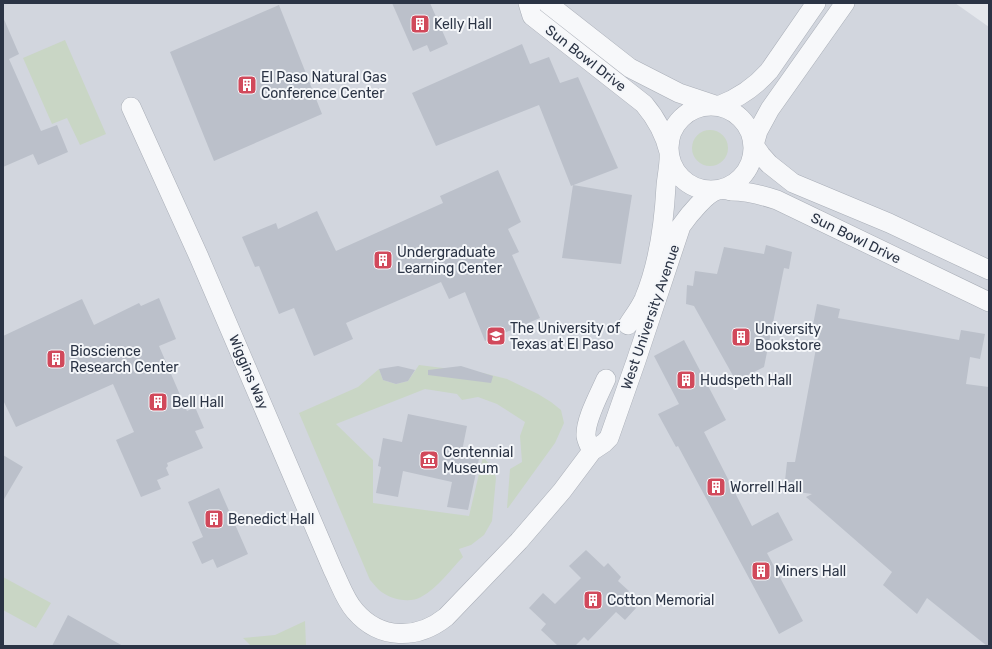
<svg xmlns="http://www.w3.org/2000/svg" width="992" height="649" font-family="Rubik,sans-serif">
	<rect width="100%" height="100%" fill="#e4e7ec"/>
	<path fill="#d2d6de" d="M 3,3 L 955,3 L 989,27 L 989,646 L 3,646 Z"/>
	<path fill="#c9d6c5" d="M 65,40 L 106,134 L 80,145 L 67,118 L 52,124 L 23,58 Z
		M692 148a18 18 0 1 1 36 0a18 18 0 1 1-36 0Z
		M 419,365 L 483,373 L 507,379 L 538,394 L 551,402 L 561,410 L 564,423 L 555,443 L 508,508 L 507,508 L 510,469 L 522,462 L 520,436 L 525,422 L 497,404 L 478,397 L 462,400 L 457,394 L 425,389 L 336,424 L 373,460 L 373,503 L 469,516 L 483,457 L 493,468 L 496,478 L 492,521 L 484,535 L 471,545 L 459,549 L 463,557 C 450,570 438,588 421,597 C 409,604 388,599 378,589 C 375,586 373,583 370,580 L 299,413 L 358,387 L 379,369 L 383,380 L 396,384 L 408,381 Z
		M 3,577 L 51,603 L 36,628 L 3,610 Z
		M 305,621 L 306,646 L 251,646 L 243,638 L 275,635 Z"/>
	<path fill="#bbc0ca" d="M 392,3 L 430,3 L 448,44 L 430,52 L 427,45 L 413,51 Z
		M 279,5 L 322,114 L 214,161 L 170,52 Z
		M 3,17 L 19,54 L 9,59 L 41,131 L 57,125 L 68,152 L 38,165 L 33,154 L 3,167 Z
		M 522,44 L 530,64 L 549,57 L 560,83 L 578,77 L 618,168 L 571,186 L 539,105 L 436,146 L 412,93 Z
		M 498,170 L 521,222 L 508,229 L 519,252 L 512,255 L 540,318 L 485,341 L 465,292 L 449,299 L 441,282 L 346,323 L 353,339 L 314,356 L 294,308 L 279,314 L 259,266 L 255,267 L 242,237 L 276,223 L 278,229 L 317,211 L 336,251 L 443,203 L 440,196 Z
		M 573,185 L 632,195 L 621,264 L 562,258 Z
		M 766,245 L 792,252 L 789,269 L 784,268 L 764,367 L 736,381 L 694,306 L 686,304 L 687,285 L 693,286 L 695,271 L 717,274 L 724,247 L 764,254 Z
		M 159,298 L 176,339 L 159,346 L 187,411 L 195,407 L 204,428 L 195,431 L 203,448 L 167,463 L 168,466 L 166,468 L 169,475 L 157,480 L 161,489 L 141,497 L 116,440 L 134,432 L 113,384 L 16,427 L 3,400 L 3,336 L 82,299 L 94,325 L 139,303 L 141,306 Z
		M 817,304 L 840,309 L 838,318 L 959,340 L 961,330 L 985,334 L 980,359 L 970,357 L 966,384 L 989,387 L 989,646 L 987,646 L 927,598 L 917,614 L 883,585 L 892,572 L 806,497 L 812,494 L 784,490 L 787,462 L 795,462 L 819,332 L 812,330 Z
		M 684,340 L 726,420 L 704,432 L 752,526 L 778,512 L 793,540 L 767,553 L 803,621 L 779,634 L 678,446 L 676,447 L 658,414 L 679,404 L 654,356 Z
		M 398,366 L 415,370 L 408,381 L 396,384 L 383,380 L 379,369 Z
		M 461,366 L 493,376 L 491,383 L 428,375 L 428,370 Z
		M 408,414 L 467,426 L 462,451 L 480,454 L 468,510 L 447,507 L 452,482 L 403,471 L 398,497 L 376,493 L 381,467 L 378,466 L 383,438 L 402,442 Z
		M 3,455 L 23,467 L 3,501 Z
		M 219,488 L 248,554 L 217,568 L 213,559 L 202,564 L 192,542 L 203,537 L 188,502 Z
		M 586,550 L 604,567 L 608,563 L 621,577 L 618,581 L 629,591 L 624,597 L 636,608 L 625,620 L 616,612 L 588,641 L 584,637 L 575,646 L 558,646 L 541,630 L 546,624 L 529,608 L 543,593 L 555,604 L 581,578 L 569,566 Z
		M 68,615 L 123,646 L 52,646 Z"/>
	<g fill="none" stroke-linecap="round" stroke-linejoin="round">
		<defs>
			<path id="minor" d="M 528,3 L 532,16 L 644,104 C 655,117 665,135 669,152 C 670,162 667,175 666,186 C 664,224 659,263 644,299 C 640,308 633,317 628,325
				M 547,3 L 630,68 L 679,93 L 718,106 C 739,98 754,88 769,71 L 816,3
				M 845,3 L 770,109 L 758,131 L 754,145 L 761,155 L 769,164 L 793,183 L 889,223 L 989,270
				M669 148a42 42 0 1 1 84 0a42 42 0 1 1-84 0Z
				M 131,107 L 199,257 L 333,570 C 340,584 345,600 355,611 C 380,640 417,640 446,617 L 519,541 L 562,491 L 592,451 L 604,443 L 609,438 L 636,361 L 681,226 C 688,216 707,192 719,190 C 723,189 728,190 731,191 C 748,191 762,195 777,200 L 989,302
				M 592,451 C 590,447 587,442 586,436 C 585,420 599,395 606,379"/>
		</defs>
		<use href="#minor" stroke="#a9aeb7" stroke-width="20"/>
		<use href="#minor" stroke="#f7f8fa" stroke-width="19"/>
	</g>
	<defs>
		<symbol id="building-square" viewBox="-11 -11 22 22"><rect x="-9" y="-9" width="18" height="18" rx="4" fill="#d1495b" stroke="#f4f6f9"/><path d="M-4-6H4V6H1V3H-1V6H-4ZM-2.5-4.3h1.7v1.8h-1.7ZM.8-4.3h1.7v1.8H.8ZM-2.5-1h1.7V.8h-1.7ZM.8-1h1.7V.8H.8Z" fill="#fff"/></symbol>
		<symbol id="university-square" viewBox="-11 -11 22 22"><rect x="-9" y="-9" width="18" height="18" rx="4" fill="#d1495b" stroke="#f4f6f9"/><path d="M0-5L7-2L0 1L-7-2ZM-4 1L0 2.5L4 1V4Q0 6-4 4Z" fill="#fff"/></symbol>
		<symbol id="museum-square" viewBox="-11 -11 22 22"><rect x="-9" y="-9" width="18" height="18" rx="4" fill="#d1495b" stroke="#f4f6f9"/><path d="M0-6L6-3V-2H-6V-3ZM-5-1h2V3h-2ZM-1-1h2V3h-2ZM3-1h2V3H3ZM-6 4H6V6H-6Z" fill="#fff"/></symbol>
	</defs>
	<g fill-rule="evenodd">
		<use href="#building-square" x="409" y="13" width="22" height="22"/>
		<use href="#building-square" x="236" y="74" width="22" height="22"/>
		<use href="#building-square" x="372" y="249" width="22" height="22"/>
		<use href="#university-square" x="485" y="325" width="22" height="22"/>
		<use href="#building-square" x="730" y="326" width="22" height="22"/>
		<use href="#building-square" x="45" y="348" width="22" height="22"/>
		<use href="#building-square" x="675" y="369" width="22" height="22"/>
		<use href="#building-square" x="147" y="391" width="22" height="22"/>
		<use href="#museum-square" x="418" y="449" width="22" height="22"/>
		<use href="#building-square" x="705" y="476" width="22" height="22"/>
		<use href="#building-square" x="203" y="508" width="22" height="22"/>
		<use href="#building-square" x="750" y="560" width="22" height="22"/>
		<use href="#building-square" x="582" y="589" width="22" height="22"/>
	</g>
	<g text-anchor="middle" stroke-width="4" stroke-linejoin="round" paint-order="stroke">
		<g font-size="14" fill="#2b3445" stroke="#f4f6f9" text-anchor="start">
			<text x="434" y="29">Kelly Hall</text>
			<text x="261" y="82">El Paso Natural Gas<tspan x="261" dy="16">Conference Center</tspan></text>
			<text x="397" y="257">Undergraduate<tspan x="397" dy="16">Learning Center</tspan></text>
			<text x="510" y="333">The University of<tspan x="510" dy="16">Texas at El Paso</tspan></text>
			<text x="755" y="334">University<tspan x="755" dy="16">Bookstore</tspan></text>
			<text x="70" y="356">Bioscience<tspan x="70" dy="16">Research Center</tspan></text>
			<text x="700" y="385">Hudspeth Hall</text>
			<text x="172" y="407">Bell Hall</text>
			<text x="443" y="457">Centennial<tspan x="443" dy="16">Museum</tspan></text>
			<text x="730" y="492">Worrell Hall</text>
			<text x="228" y="524">Benedict Hall</text>
			<text x="775" y="576">Miners Hall</text>
			<text x="607" y="605">Cotton Memorial</text>
		</g>
		<g font-size="14" fill="#2b3445" stroke="#f4f6f9">
			<text transform="translate(586 58) rotate(38)" y="5">Sun Bowl Drive</text>
			<text transform="translate(856 238) rotate(26)" y="5">Sun Bowl Drive</text>
			<text transform="translate(650 317) rotate(-71)" y="5">West University Avenue</text>
			<text transform="translate(249 372) rotate(67)" y="5">Wiggins Way</text>
		</g>
	</g>
	<rect width="992" height="649" fill="none" stroke="#2b3445" stroke-width="8"/>
</svg>
